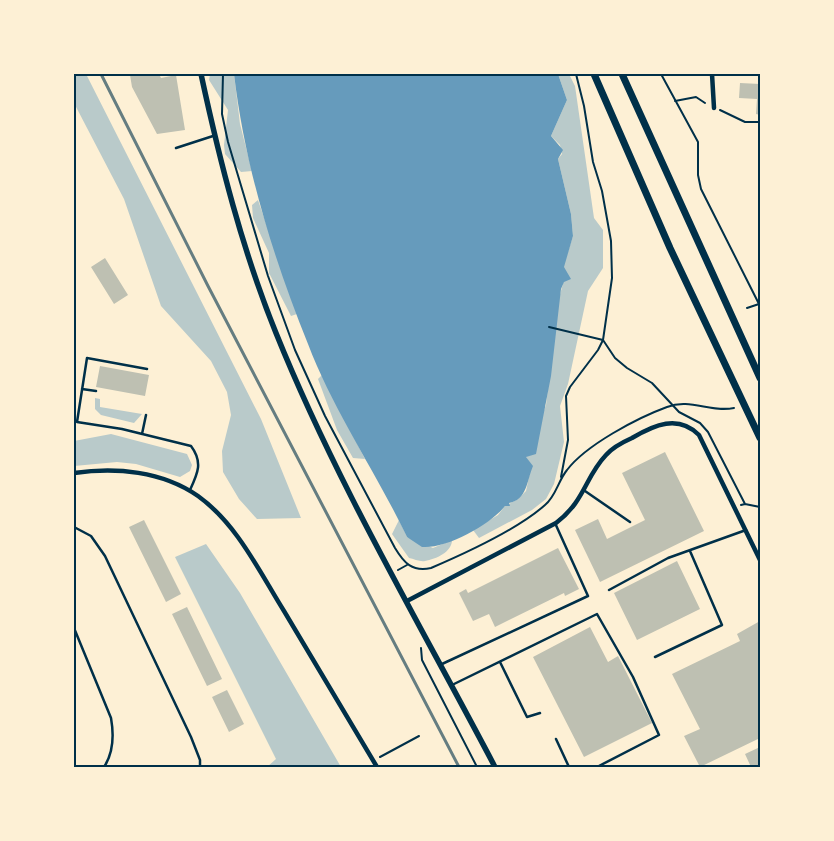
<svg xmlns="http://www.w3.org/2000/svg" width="834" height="841" font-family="'Golos Text',sans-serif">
	<rect width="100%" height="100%" fill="#fdf0d5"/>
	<path fill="#b9caca" d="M 74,74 L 86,74 L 261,419 L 301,518 L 257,519 L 239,499 L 223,472 L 222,451 L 231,415 L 227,392 L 211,361 L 161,306 L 124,199 L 74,103 Z
		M 210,74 L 234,74 L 240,124 L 252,171 L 241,172 L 225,154 L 224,145 L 228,110 L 209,80 Z
		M 558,74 L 569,74 L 575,86 L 594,218 L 603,230 L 603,268 L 588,291 L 568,384 L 560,406 L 564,442 L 554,484 L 546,499 L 532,510 L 479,538 L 473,530 L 498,515 L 505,506 L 518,499 L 526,491 L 530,472 L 526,457 L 546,405 L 559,298 L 566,273 L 563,267 L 573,236 L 571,214 L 558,159 L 562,154 L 560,145 L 551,136 L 567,100 Z
		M 258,200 L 297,314 L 291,316 L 269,273 L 269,253 L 253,218 L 252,205 Z
		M 322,375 L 365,459 L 353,458 L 337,430 L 318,379 Z
		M 95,398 L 100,399 L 100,407 L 142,414 L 134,423 L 101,415 L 95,409 Z
		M 111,434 L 187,454 L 192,465 L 190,471 L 180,477 L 136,464 L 117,462 L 74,466 L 74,441 Z
		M 399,520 L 407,537 L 433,548 L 452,540 C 452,552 436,559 425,561 C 420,562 414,559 409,558 L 392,534 Z
		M 206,544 L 240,593 L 341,767 L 267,767 L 276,759 L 175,557 Z"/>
	<path fill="#669bbc" d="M 234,74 L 558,74 L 567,100 L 551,136 L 563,150 L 558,159 L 571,214 L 573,236 L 564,267 L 571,279 L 564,282 L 561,289 L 551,376 L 536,454 L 526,457 L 533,466 C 527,480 527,500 509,503 L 510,506 L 505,506 C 490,525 446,549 422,547 L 407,537 C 376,472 334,412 308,344 C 273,257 245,167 234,74 Z"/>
	<path fill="#bec0b2" d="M 159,74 L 161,78 L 176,75 L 185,130 L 157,134 L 132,87 L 130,75 Z
		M 740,83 L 760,84 L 760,115 L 756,114 L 757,99 L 739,98 Z
		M 105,258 L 128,295 L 114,304 L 91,267 Z
		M 100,366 L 149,375 L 145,396 L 96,387 Z
		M 665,452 L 704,531 L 600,582 L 575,530 L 598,519 L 607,539 L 645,520 L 622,473 Z
		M 144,520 L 181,594 L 166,602 L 129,527 Z
		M 558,548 L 579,589 L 565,596 L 564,593 L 495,627 L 489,614 L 473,621 L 459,593 L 466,589 L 468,593 Z
		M 677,561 L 700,609 L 637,640 L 614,593 Z
		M 187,607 L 222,679 L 207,686 L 172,614 Z
		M 760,621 L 760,738 L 700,767 L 684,736 L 700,729 L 672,674 L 740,641 L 737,634 Z
		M 590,627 L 608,662 L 618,656 L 652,723 L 584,757 L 533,657 Z
		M 227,690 L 244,724 L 229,732 L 212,697 Z
		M 760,747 L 760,767 L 751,767 L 745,754 Z"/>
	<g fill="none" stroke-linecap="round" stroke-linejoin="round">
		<path stroke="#003049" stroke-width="2" d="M 223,74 L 222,114 L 228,142 L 268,276 L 295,350 L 325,416 L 395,548 C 404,563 412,572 431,568 C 466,553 517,530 545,505 C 556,496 558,481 567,470 C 586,445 637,418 667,407 C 690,398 711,413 734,408
			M 661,74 L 698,142 L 698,175 L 701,189 L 760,306
			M 675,101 L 696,97 L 705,103
			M 720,110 L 745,122 L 760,122
			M 747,308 L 759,304
			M 549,327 L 603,340 L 615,358 L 627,368 L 652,383 L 679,412 L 700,423 L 708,432 L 745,504
			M 561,477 L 568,440 L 566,396 L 570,387 L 598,350 L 603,340 L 612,278 L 611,241 L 602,191 L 593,162 L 584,106 L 576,74
			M 741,505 L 745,504 L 760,507
			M 398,570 L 407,565
			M 421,648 L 422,660 L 477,767
			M 380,757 L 419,736"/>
		<path stroke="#003049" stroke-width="2.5" d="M 176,148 L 213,136
			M 147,369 L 87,358 L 77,422 L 122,429 L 191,446 C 203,462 198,473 190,490
			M 82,389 L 96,391
			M 142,434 L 146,415
			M 585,491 L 630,522
			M 74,527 L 91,536 L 105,556 L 191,737 L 200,760 L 200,767
			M 609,590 L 668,558 L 746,530
			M 74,628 L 111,718 C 114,735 114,752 104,767
			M 655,657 L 722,625 L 690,551
			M 500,662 L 527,717 L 540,713
			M 442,664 L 588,596 L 555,523
			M 452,685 L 597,614 L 633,677 L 659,735 L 597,767
			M 556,739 L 569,767"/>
		<path stroke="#003049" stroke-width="4.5" d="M 712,74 L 714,108
			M 74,473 C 116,467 162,471 198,496 C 237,524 259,571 284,611 C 315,663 346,715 377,767
			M 407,601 L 556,523 C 585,501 585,477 606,455 C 613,447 623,442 632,438 C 654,425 678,414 699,435 L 760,560"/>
		<path stroke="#003049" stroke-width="5.5" d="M 201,74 C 220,162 242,249 276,333 C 336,482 420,624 495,767"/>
		<path stroke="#003049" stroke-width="7" d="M 594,74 L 670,248 L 760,438
			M 622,74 L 760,378"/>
		<path stroke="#657d81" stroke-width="3" d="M 101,74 L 208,286 L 459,767"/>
	</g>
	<rect width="834" height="841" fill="none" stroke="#fdf0d5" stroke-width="150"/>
	<rect x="75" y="75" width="684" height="691" fill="none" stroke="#003049" stroke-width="2"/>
</svg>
